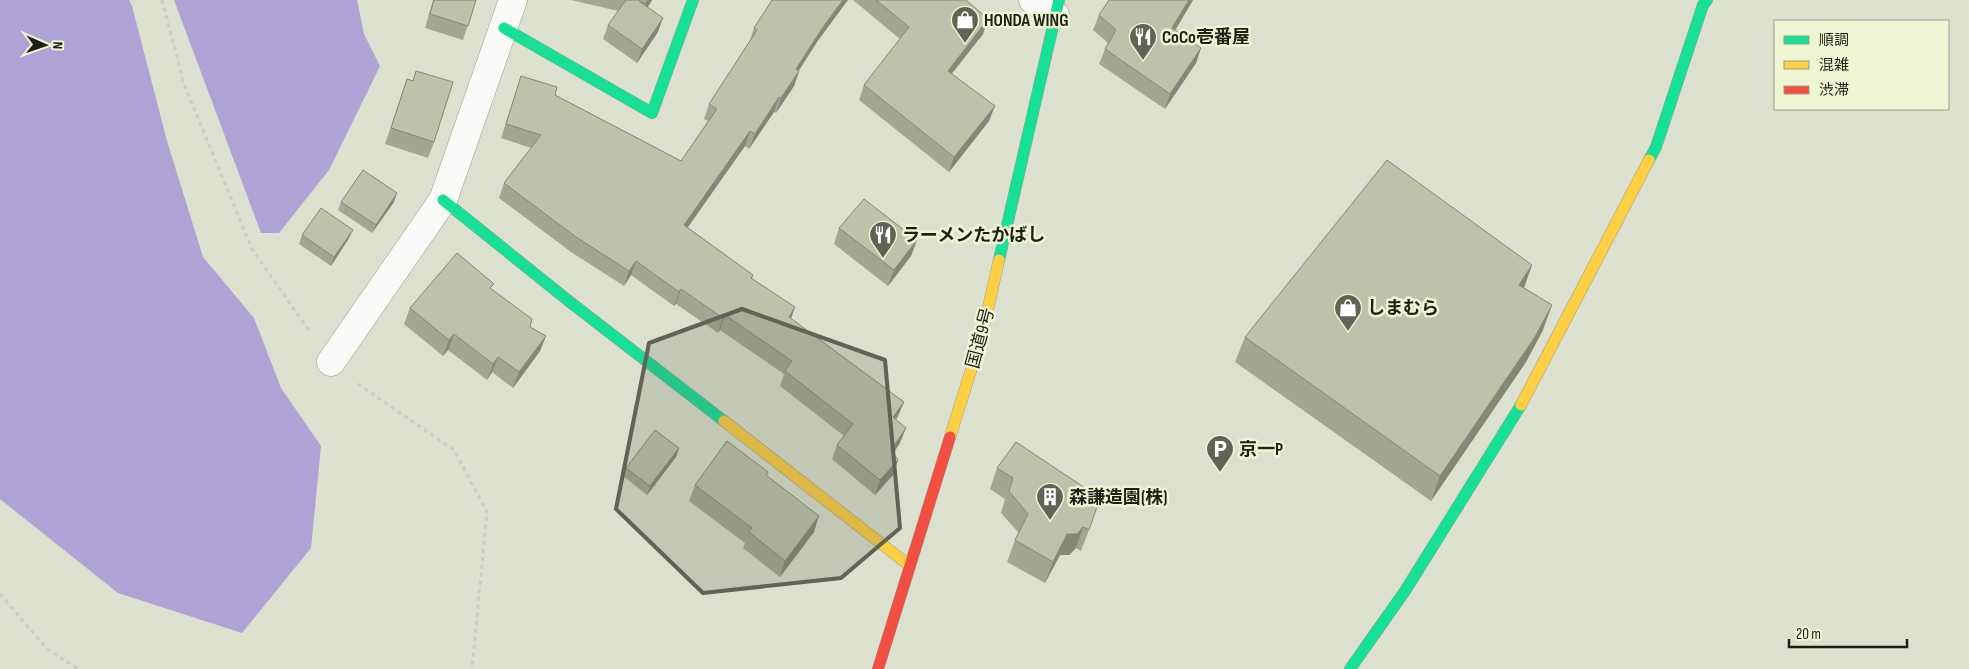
<svg xmlns="http://www.w3.org/2000/svg" width="1969" height="669" font-family="'Sofia Sans Condensed','Noto Sans JP',sans-serif">
	<rect width="100%" height="100%" fill="#dce0ce"/>
	<path fill="#aea3d4" d="M 0,0 L 129,0 L 132,6 L 167,141 L 203,257 L 254,318 L 281,388 L 321,446 L 311,548 L 242,633 L 118,593 L 0,499 Z
		M 174,0 L 357,0 L 364,34 L 380,66 L 329,170 L 279,233 L 261,233 Z"/>
	<g fill="none" stroke-linecap="round" stroke-linejoin="round">
		<defs>
			<path id="street" d="M 1033,0 L 1055,15
				M 331,362 L 443,200 L 513,0"/>
			<path id="fast" d="M 504,28 L 652,113 L 693,0
				M 1649,160 L 1656,147 L 1703,5 L 1707,0
				M 443,200 L 570,302 L 724,421
				M 999,260 L 1059,0
				M 1350,669 L 1405,591 L 1521,405"/>
			<path id="slow" d="M 1521,405 L 1649,160
				M 724,421 L 910,566
				M 950,437 L 982,335 L 999,260"/>
			<path id="jam" d="M 878,669 L 950,437"/>
		</defs>
		<use href="#street" stroke="#9b9d90" stroke-width="29"/>
		<use href="#fast" stroke="#9b9d90" stroke-width="12"/>
		<use href="#slow" stroke="#9b9d90" stroke-width="12"/>
		<use href="#jam" stroke="#9b9d90" stroke-width="12"/>
		<path stroke="#caccc6" stroke-width="3" stroke-dasharray="4 4" stroke-linecap="butt" d="M 162,0 L 184,84 L 252,249 L 310,332
			M 358,384 L 454,450 L 487,512 L 472,669
			M 0,594 L 47,649 L 78,669"/>
		<use href="#street" stroke="#fafaf8" stroke-width="28"/>
		<use href="#fast" stroke="#16e098" stroke-width="11"/>
		<use href="#slow" stroke="#ffcf43" stroke-width="11"/>
		<use href="#jam" stroke="#f24e42" stroke-width="11"/>
	</g>
	<path fill="#a3a791" d="M 433,0 L 476,0 L 463,40 L 425,28 Z
		M 571,0 L 652,0 L 648,7 L 658,32 L 637,63 L 603,39 L 608,25 L 618,11 Z
		M 853,0 L 966,0 L 983,34 L 952,74 L 989,121 L 949,172 L 859,100 L 864,85 L 900,39 Z
		M 1193,0 L 1175,30 L 1201,48 L 1196,63 L 1165,109 L 1099,64 L 1105,49 L 1108,43 L 1093,30 L 1099,15 Z
		M 754,28 L 817,42 L 799,71 L 794,86 L 776,113 L 774,112 L 749,149 L 745,146 L 687,227 L 753,275 L 752,279 L 791,318 L 898,416 L 896,420 L 900,443 L 893,454 L 898,460 L 893,475 L 875,495 L 832,459 L 837,445 L 844,436 L 780,386 L 784,374 L 720,330 L 718,333 L 676,304 L 674,306 L 631,275 L 624,286 L 571,252 L 499,198 L 504,183 L 531,148 L 501,138 L 521,76 L 555,95 L 681,161 L 708,121 L 704,119 L 709,104 L 749,43 Z
		M 416,71 L 434,142 L 428,158 L 385,144 L 407,79 L 413,81 Z
		M 341,202 L 394,202 L 372,233 L 338,210 Z
		M 839,228 L 917,240 L 911,256 L 888,286 L 834,244 Z
		M 302,235 L 349,238 L 331,266 L 299,244 Z
		M 1532,265 L 1524,288 L 1543,330 L 1526,362 L 1431,501 L 1235,362 L 1245,337 Z
		M 492,289 L 530,327 L 546,336 L 540,351 L 513,388 L 492,372 L 487,380 L 448,350 L 443,356 L 404,324 L 410,308 Z
		M 1016,442 L 1089,530 L 1081,551 L 1076,548 L 1069,555 L 1060,555 L 1045,583 L 1007,562 L 1015,540 L 1019,533 L 1001,513 L 1005,499 L 990,489 L 997,468 Z
		M 679,448 L 676,457 L 647,495 L 623,476 L 626,468 Z
		M 767,476 L 814,532 L 780,577 L 743,548 L 745,543 L 689,501 L 695,485 Z"/>
	<path fill="#848876" d="M 648,0 L 652,0 L 641,17 L 646,3 Z
		M 843,0 L 848,0 L 817,42 L 790,83 L 796,69 L 823,27 Z
		M 1189,0 L 1193,0 L 1167,44 L 1172,28 Z
		M 663,18 L 658,32 L 637,63 L 642,49 Z
		M 988,19 L 983,34 L 942,85 L 948,71 Z
		M 1201,48 L 1196,63 L 1165,109 L 1170,94 Z
		M 799,71 L 794,86 L 776,113 L 781,98 Z
		M 779,97 L 774,112 L 749,149 L 755,134 Z
		M 995,106 L 989,121 L 949,172 L 954,157 Z
		M 750,131 L 745,146 L 679,240 L 684,225 Z
		M 397,193 L 394,202 L 372,233 L 376,225 Z
		M 353,230 L 349,238 L 331,266 L 334,257 Z
		M 917,240 L 911,256 L 888,286 L 894,270 Z
		M 636,261 L 631,275 L 624,286 L 629,271 Z
		M 1532,265 L 1523,290 L 1519,285 Z
		M 681,289 L 676,304 L 674,306 L 679,292 Z
		M 1552,305 L 1543,330 L 1526,362 L 1431,501 L 1440,476 Z
		M 795,307 L 790,322 L 789,317 Z
		M 725,315 L 720,330 L 718,333 L 723,318 Z
		M 454,334 L 448,350 L 443,356 L 449,340 Z
		M 546,336 L 540,351 L 513,388 L 519,372 Z
		M 498,357 L 492,372 L 487,380 L 493,364 Z
		M 904,402 L 898,416 L 888,432 L 893,417 Z
		M 906,428 L 900,443 L 885,465 L 891,450 Z
		M 679,448 L 676,457 L 647,495 L 650,486 Z
		M 898,460 L 893,475 L 875,495 L 880,480 Z
		M 819,516 L 814,532 L 780,577 L 785,561 Z
		M 1083,527 L 1076,548 L 1069,555 L 1060,555 L 1045,583 L 1053,562 L 1067,534 Z"/>
	<path fill="#bdc2a9" stroke="#848876" d="M 434,0 L 476,0 L 468,26 L 430,14 Z
		M 626,0 L 648,0 L 646,3 L 639,1 L 663,18 L 642,49 L 608,25 Z
		M 772,0 L 843,0 L 823,27 L 796,69 L 799,71 L 781,98 L 779,97 L 755,134 L 750,131 L 684,225 L 753,275 L 751,278 L 795,307 L 789,317 L 904,402 L 893,417 L 906,428 L 891,450 L 898,460 L 880,480 L 837,445 L 853,424 L 785,371 L 792,361 L 725,315 L 723,318 L 681,289 L 679,292 L 636,261 L 629,271 L 576,237 L 504,183 L 541,135 L 506,124 L 521,76 L 557,87 L 555,95 L 681,161 L 717,109 L 709,104 L 757,30 L 754,28 Z
		M 876,0 L 966,0 L 988,19 L 948,71 L 995,106 L 954,157 L 864,85 L 909,27 Z
		M 1109,0 L 1189,0 L 1172,28 L 1201,48 L 1170,94 L 1105,49 L 1116,30 L 1099,15 Z
		M 416,71 L 453,82 L 434,142 L 391,128 L 407,79 L 413,81 Z
		M 1387,160 L 1532,265 L 1519,285 L 1552,305 L 1535,337 L 1440,476 L 1245,337 Z
		M 363,170 L 397,193 L 376,225 L 341,202 Z
		M 864,199 L 917,240 L 894,270 L 839,228 Z
		M 321,208 L 353,230 L 334,257 L 302,235 Z
		M 457,253 L 494,284 L 490,288 L 532,319 L 530,327 L 546,336 L 519,372 L 498,357 L 493,364 L 454,334 L 449,340 L 410,308 Z
		M 655,430 L 679,448 L 650,486 L 626,468 Z
		M 727,441 L 768,472 L 766,475 L 819,516 L 785,561 L 749,532 L 752,528 L 695,485 Z
		M 1016,442 L 1100,498 L 1089,530 L 1083,527 L 1077,534 L 1067,534 L 1053,562 L 1015,540 L 1028,514 L 1009,491 L 1013,478 L 997,468 Z"/>
	<path fill="#606355" fill-opacity="0.2" stroke="#606355" stroke-width="4" stroke-linejoin="round" d="M 742,309 L 885,360 L 900,528 L 841,578 L 703,593 L 616,509 L 649,343 Z"/>
	<defs>
		<symbol id="shop-pin" viewBox="-11 -11 22 30"><path d="M0 17L-7.5 6A9.5 9.5 0 1 1 7.5 6Z" fill="#606355" stroke="#eef5d3"/><path d="M-5-2.5h2.3a2.7 3.5 0 0 1 5.4 0H5L5.5 6h-11ZM-1.5-2.5h3a1.5 2.3 0 0 0-3 0Z" fill="#fff"/></symbol>
		<symbol id="restaurant-pin" viewBox="-11 -11 22 30"><path d="M0 17L-7.5 6A9.5 9.5 0 1 1 7.5 6Z" fill="#606355" stroke="#eef5d3"/><path d="M-5-6h1v4h1v-4h1v4h1v-4h1v5L-1.5 .5V6h-2V.5L-5-1ZM5-6V6H3V1.5H1.5Q1.5-4 5-6Z" fill="#fff"/></symbol>
		<symbol id="parking-pin" viewBox="-11 -11 22 30"><path d="M0 17L-7.5 6A9.5 9.5 0 1 1 7.5 6Z" fill="#606355" stroke="#eef5d3"/><path d="M-3.5-5.5H1a3.5 3.5 0 0 1 0 7H-1V5.5H-3.5ZM-1-3.4V-.6H.8a1.4 1.4 0 0 0 0-2.8Z" fill="#fff"/></symbol>
		<symbol id="building-pin" viewBox="-11 -11 22 30"><path d="M0 17L-7.5 6A9.5 9.5 0 1 1 7.5 6Z" fill="#606355" stroke="#eef5d3"/><path d="M-4-6H4V6H1V3H-1V6H-4ZM-2.5-4.3h1.7v1.8h-1.7ZM.8-4.3h1.7v1.8H.8ZM-2.5-1h1.7V.8h-1.7ZM.8-1h1.7V.8H.8Z" fill="#fff"/></symbol>
	</defs>
	<g fill-rule="evenodd">
		<use href="#shop-pin" x="949" y="4" width="32" height="43"/>
		<use href="#restaurant-pin" x="1127" y="21" width="32" height="43"/>
		<use href="#restaurant-pin" x="867" y="219" width="32" height="43"/>
		<use href="#shop-pin" x="1332" y="292" width="32" height="43"/>
		<use href="#parking-pin" x="1204" y="433" width="32" height="43"/>
		<use href="#building-pin" x="1034" y="481" width="32" height="43"/>
	</g>
	<g text-anchor="middle" stroke-width="5" stroke-linejoin="round" paint-order="stroke">
		<g font-size="18" font-weight="bold" fill="#1e2014" stroke="#eef5d3" text-anchor="start">
			<text x="984" y="26">HONDA WING</text>
			<text x="1162" y="43">CoCo壱番屋</text>
			<text x="902" y="241">ラーメンたかばし</text>
			<text x="1367" y="314">しまむら</text>
			<text x="1239" y="455">京一P</text>
			<text x="1069" y="503">森謙造園(株)</text>
		</g>
		<g font-size="18" fill="#1e2014" stroke="#eef5d3">
			<text transform="translate(980 338) rotate(-75)" y="6">国道9号</text>
		</g>
	</g>
	<rect x="1774" y="20" width="175" height="90" fill="#eef5d3" stroke="#9ba087"/>
	<rect x="1784" y="36" width="25" height="8" fill="#16e098" stroke="#9ba087"/>
	<text x="1819" y="45" font-size="15" fill="#1e2014">順調</text>
	<rect x="1784" y="61" width="25" height="8" fill="#ffcf43" stroke="#9ba087"/>
	<text x="1819" y="70" font-size="15" fill="#1e2014">混雑</text>
	<rect x="1784" y="86" width="25" height="8" fill="#f24e42" stroke="#9ba087"/>
	<text x="1819" y="95" font-size="15" fill="#1e2014">渋滞</text>
	<g transform="translate(45 45) rotate(92)" stroke="#eef5d3" stroke-width="4" paint-order="stroke">
	<path d="M0-4L9 19L0 12L-9 19Z" fill="#1e2014"/>
	<text y="-8" font-size="14" font-weight="bold" text-anchor="middle" fill="#1e2014">N</text>
	</g>
	<path d="M1789 639v8h118v-8" fill="none" stroke="#1e2014" stroke-width="2.5"/>
	<text x="1796" y="639" font-size="15" fill="#1e2014" stroke="#eef5d3" stroke-width="4" paint-order="stroke">20 m</text>
</svg>
